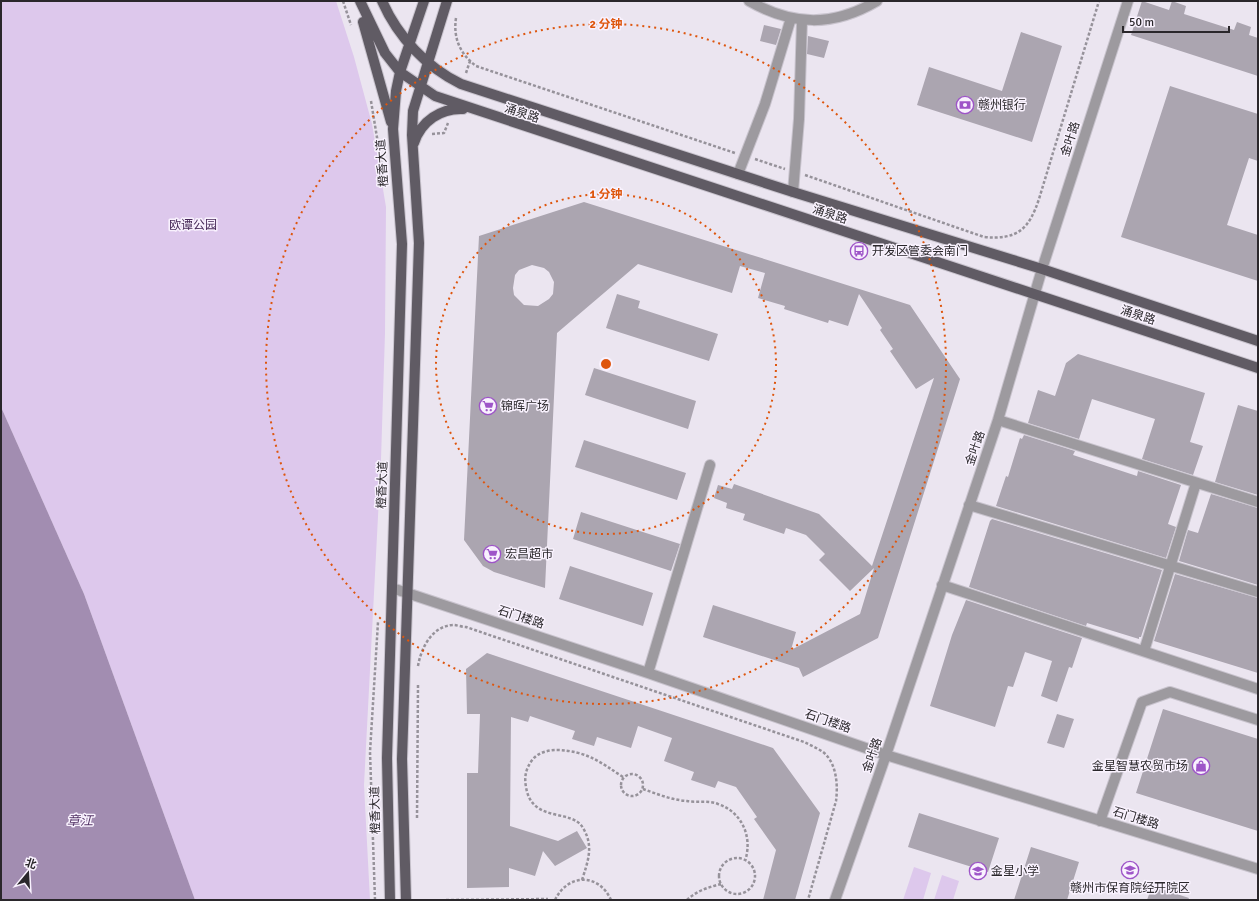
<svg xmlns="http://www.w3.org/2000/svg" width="1259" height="901" font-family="Signika,'Noto Sans SC',sans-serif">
	<rect width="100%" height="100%" fill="#ebe5f0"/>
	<path fill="#ddc8ec" d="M 1,1 L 336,1 L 354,57 L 372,124 L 386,207 L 385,333 L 381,459 L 364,785 L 370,900 L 195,900 L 84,594 L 1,407 Z
		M 914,867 L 931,873 L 923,900 L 903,900 Z
		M 942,875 L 959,881 L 953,900 L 934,900 Z"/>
	<path fill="#a28db1" d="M 1,407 L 84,594 L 195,900 L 1,900 Z"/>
	<path fill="#aba5b0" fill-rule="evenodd" d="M 1142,1 L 1169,10 L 1172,1 L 1186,6 L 1184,14 L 1234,30 L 1237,22 L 1251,27 L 1249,35 L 1258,38 L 1258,76 L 1131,35 Z
		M 764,25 L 781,29 L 776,45 L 760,41 Z
		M 1021,32 L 1062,46 L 1032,142 L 917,105 L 929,67 L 1002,91 Z
		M 808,36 L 829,41 L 824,58 L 807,54 Z
		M 1170,86 L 1258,114 L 1258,161 L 1249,158 L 1227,225 L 1258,235 L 1258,281 L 1121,237 Z
		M 584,202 L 910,305 L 960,379 L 878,638 L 803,677 L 799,668 L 703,637 L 713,605 L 796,632 L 791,650 L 860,614 L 874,568 L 850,591 L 819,560 L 825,554 L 806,535 L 786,528 L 784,534 L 743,520 L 745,514 L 726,508 L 727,503 L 714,498 L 718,485 L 732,489 L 734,484 L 819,514 L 872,566 L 934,378 L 916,389 L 890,351 L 893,349 L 880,330 L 882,328 L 859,294 L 848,326 L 829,320 L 828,323 L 784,309 L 785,306 L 758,298 L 765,273 L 740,266 L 732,293 L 638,264 L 557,333 L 545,588 L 494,572 L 483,566 L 464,540 L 479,236 ZM 532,265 L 544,268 L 549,272 L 554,282 L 553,294 L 549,299 L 538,306 L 524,305 L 514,295 L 513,288 L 515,275 L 519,270 Z
		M 617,294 L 640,301 L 638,308 L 718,334 L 709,361 L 606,328 Z
		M 1078,354 L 1205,393 L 1190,442 L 1203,446 L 1193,475 L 1142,459 L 1155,419 L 1092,399 L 1079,439 L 1028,423 L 1038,390 L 1055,396 L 1066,363 Z
		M 594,368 L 696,401 L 688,429 L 585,395 Z
		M 1238,405 L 1258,411 L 1258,495 L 1215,482 Z
		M 1024,435 L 1075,451 L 1073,455 L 1137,476 L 1138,471 L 1181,485 L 1168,524 L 1176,527 L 1166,558 L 996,506 L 1006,476 L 1008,477 L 1020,438 L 1022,439 Z
		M 584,440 L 686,473 L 677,500 L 575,467 Z
		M 1211,494 L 1258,508 L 1258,585 L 1179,561 L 1188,530 L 1198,533 Z
		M 581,512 L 680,544 L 671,571 L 573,539 Z
		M 992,519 L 1162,570 L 1141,637 L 1139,637 L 1139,639 L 1087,623 L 1086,626 L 969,587 L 990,521 Z
		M 570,566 L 653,593 L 643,626 L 559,599 Z
		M 1175,574 L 1258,598 L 1258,673 L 1154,641 Z
		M 966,600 L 1082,638 L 1072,668 L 1069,667 L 1057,702 L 1041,696 L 1052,661 L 1025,652 L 1013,687 L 1008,686 L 995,727 L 930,706 L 952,635 Z
		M 487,653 L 773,748 L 820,813 L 795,900 L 763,900 L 776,850 L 754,819 L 757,817 L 736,787 L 718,781 L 715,788 L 691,780 L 694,772 L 664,761 L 672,738 L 638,726 L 631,748 L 597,737 L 594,746 L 572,739 L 575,731 L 530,716 L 528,722 L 511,717 L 510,826 L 558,841 L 577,831 L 587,848 L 555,866 L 543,851 L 535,876 L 509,868 L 509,887 L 467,888 L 467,773 L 478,773 L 480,714 L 467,714 L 466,669 Z
		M 1163,709 L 1258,739 L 1258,831 L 1136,793 Z
		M 1057,714 L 1074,719 L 1064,748 L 1047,743 Z
		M 919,813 L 999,838 L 988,872 L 908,847 Z
		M 1031,847 L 1079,862 L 1067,900 L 1014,900 Z
		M 1152,886 L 1189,898 L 1188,900 L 1147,900 Z"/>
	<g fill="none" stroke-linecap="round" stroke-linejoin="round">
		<defs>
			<path id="minor" d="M 749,1 C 793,26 833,27 877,1
				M 738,174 L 765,104 L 791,18
				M 793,192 L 799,119 L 802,20
				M 998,420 L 1258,502
				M 969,505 L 1258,592
				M 942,585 L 1258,689
				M 392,588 L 648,673 L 886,755 L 1258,869
				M 1144,651 L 1196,483
				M 648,673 L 710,465
				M 1100,821 L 1142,702 L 1170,692 L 1258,720
				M 835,900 L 886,755 L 998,420 L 1042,269 L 1128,1"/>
			<path id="major" d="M 360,1 L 385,53 L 400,72 L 435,96 L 1258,368
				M 382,1 C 398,37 426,67 461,84 L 793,192 L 1042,269 L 1258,341
				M 363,22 L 391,122
				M 414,143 C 421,121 441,108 463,109
				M 390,900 L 387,758 L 402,244 L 393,129 L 396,91 L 400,72 L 424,1
				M 406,900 L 402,759 L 419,243 L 412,135 L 413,111 L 447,1"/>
		</defs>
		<use href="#minor" stroke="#c8c3cd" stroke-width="12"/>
		<use href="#major" stroke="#c8c3cd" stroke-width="12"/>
		<path stroke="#96929a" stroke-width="2.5" stroke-dasharray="3 2" stroke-linecap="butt" d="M 343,1 L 351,25
			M 456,18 C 453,38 460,54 476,66 L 735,153
			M 466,73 L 470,61
			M 371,101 L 383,174
			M 432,134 L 444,133 L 448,123
			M 755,159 L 785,169
			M 805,175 L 984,237 C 1018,240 1029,229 1039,199 L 1099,1
			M 418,666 C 421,648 432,626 453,625 C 457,625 462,627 466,627 L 804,742 C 810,745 817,748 823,752 C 837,763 838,786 836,801 L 808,900
			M621 785a11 11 0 1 1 22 0a11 11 0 1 1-22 0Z
			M 643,789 C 657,794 672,800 687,801 C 697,803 708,800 718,804 C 742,812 753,837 745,861
			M 417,818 L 418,685
			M719 876a18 18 0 1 1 36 0a18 18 0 1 1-36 0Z
			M 582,880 C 588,861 594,846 583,828 C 572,808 532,824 526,787 C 524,776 526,768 533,759 C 539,752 549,750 557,750 C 587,751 600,762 623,777
			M 375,900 L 370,752 L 378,622
			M 446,900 L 548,899
			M 555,900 C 568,873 599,873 611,900
			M 687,900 C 696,891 709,887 721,884"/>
		<use href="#minor" stroke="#9d9a9f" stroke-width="10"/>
		<use href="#major" stroke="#605b64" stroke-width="10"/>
	</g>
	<g fill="none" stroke="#de560e" stroke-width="2" stroke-dasharray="2 4">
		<circle cx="606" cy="364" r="170"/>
		<circle cx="606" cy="364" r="340"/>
	</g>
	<defs>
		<symbol id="bank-ring" viewBox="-11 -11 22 22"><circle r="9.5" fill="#f9f2fe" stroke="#9e55c8" stroke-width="1.5"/><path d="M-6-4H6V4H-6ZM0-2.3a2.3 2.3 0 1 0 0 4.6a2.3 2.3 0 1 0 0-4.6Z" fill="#9e55c8"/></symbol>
		<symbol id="bus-ring" viewBox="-11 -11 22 22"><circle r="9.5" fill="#f9f2fe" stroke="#9e55c8" stroke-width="1.5"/><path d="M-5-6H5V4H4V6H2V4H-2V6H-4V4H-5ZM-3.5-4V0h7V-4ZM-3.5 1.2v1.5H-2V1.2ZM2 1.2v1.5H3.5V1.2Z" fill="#9e55c8"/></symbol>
		<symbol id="supermarket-ring" viewBox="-11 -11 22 22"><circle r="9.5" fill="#f9f2fe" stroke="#9e55c8" stroke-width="1.5"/><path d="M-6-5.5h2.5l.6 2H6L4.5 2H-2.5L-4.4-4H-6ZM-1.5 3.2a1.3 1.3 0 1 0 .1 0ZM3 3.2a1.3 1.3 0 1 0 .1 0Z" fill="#9e55c8"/></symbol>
		<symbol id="shop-ring" viewBox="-11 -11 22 22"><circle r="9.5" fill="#f9f2fe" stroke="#9e55c8" stroke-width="1.5"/><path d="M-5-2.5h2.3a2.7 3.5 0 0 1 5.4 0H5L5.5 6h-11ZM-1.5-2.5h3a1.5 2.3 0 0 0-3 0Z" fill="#9e55c8"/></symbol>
		<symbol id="school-ring" viewBox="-11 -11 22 22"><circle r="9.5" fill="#f9f2fe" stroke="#9e55c8" stroke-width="1.5"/><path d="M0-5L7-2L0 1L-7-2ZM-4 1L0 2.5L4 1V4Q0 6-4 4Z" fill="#9e55c8"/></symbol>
	</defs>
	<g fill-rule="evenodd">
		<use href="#bank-ring" x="955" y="95" width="20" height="20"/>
		<use href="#bus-ring" x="849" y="241" width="20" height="20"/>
		<use href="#supermarket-ring" x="478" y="396" width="20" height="20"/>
		<use href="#supermarket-ring" x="482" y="544" width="20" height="20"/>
		<use href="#shop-ring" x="1191" y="756" width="20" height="20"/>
		<use href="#school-ring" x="1120" y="860" width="20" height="20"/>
		<use href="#school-ring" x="968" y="861" width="20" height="20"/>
	</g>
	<g text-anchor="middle" stroke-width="3" stroke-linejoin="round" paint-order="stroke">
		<g font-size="12" fill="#2a272b" stroke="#f9f2fe" text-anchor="start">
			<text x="978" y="109">赣州银行</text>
			<text x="872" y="255">开发区管委会南门</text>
			<text x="501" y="410">锦晖广场</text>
			<text x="505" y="558">宏昌超市</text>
			<text x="1188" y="770" text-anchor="end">金星智慧农贸市场</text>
			<text x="991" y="875">金星小学</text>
			<text x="1130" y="892" text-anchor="middle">赣州市保育院经开院区</text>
		</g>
		<g font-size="12" fill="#2a272b" stroke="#f9f2fe">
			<text transform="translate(522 113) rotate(18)" y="4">涌泉路</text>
			<text transform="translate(1070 139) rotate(-72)" y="4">金叶路</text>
			<text transform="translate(382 163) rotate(-94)" y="4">橙香大道</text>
			<text transform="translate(830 214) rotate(18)" y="4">涌泉路</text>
			<text transform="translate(1138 315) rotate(18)" y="4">涌泉路</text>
			<text transform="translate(975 448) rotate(-71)" y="4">金叶路</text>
			<text transform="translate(382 485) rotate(-88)" y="4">橙香大道</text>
			<text transform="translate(521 617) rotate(18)" y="4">石门楼路</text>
			<text transform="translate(828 721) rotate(19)" y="4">石门楼路</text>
			<text transform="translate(872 755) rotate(-71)" y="4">金叶路</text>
			<text transform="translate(375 810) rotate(-91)" y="4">橙香大道</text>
			<text transform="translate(1136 818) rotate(17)" y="4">石门楼路</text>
		</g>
		<g font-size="12" fill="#462858" stroke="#f9f2fe">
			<text x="193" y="229">欧谭公园</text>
		</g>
		<g font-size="13" font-style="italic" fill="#543567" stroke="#f9f2fe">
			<text x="80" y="825">章江</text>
		</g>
	</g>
	<circle cx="606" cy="364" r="6" fill="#de560e" stroke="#f9f2fe" stroke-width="2"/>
	<g font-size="12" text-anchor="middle" font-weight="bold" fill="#de560e" stroke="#f9f2fe" stroke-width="3" stroke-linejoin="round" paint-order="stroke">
		<text x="606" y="28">2 分钟</text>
		<text x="606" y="198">1 分钟</text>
	</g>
	<rect width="1259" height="901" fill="none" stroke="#2a272b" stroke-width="4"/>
	<g transform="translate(28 873) rotate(18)" stroke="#f9f2fe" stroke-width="3" paint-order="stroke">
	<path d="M0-3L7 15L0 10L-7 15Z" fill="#2a272b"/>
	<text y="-6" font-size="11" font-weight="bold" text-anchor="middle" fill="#2a272b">北</text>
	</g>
	<path d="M1123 26v6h106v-6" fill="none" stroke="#2a272b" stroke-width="2"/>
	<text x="1129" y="26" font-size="12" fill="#2a272b" stroke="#f9f2fe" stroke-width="3" paint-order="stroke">50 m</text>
</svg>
